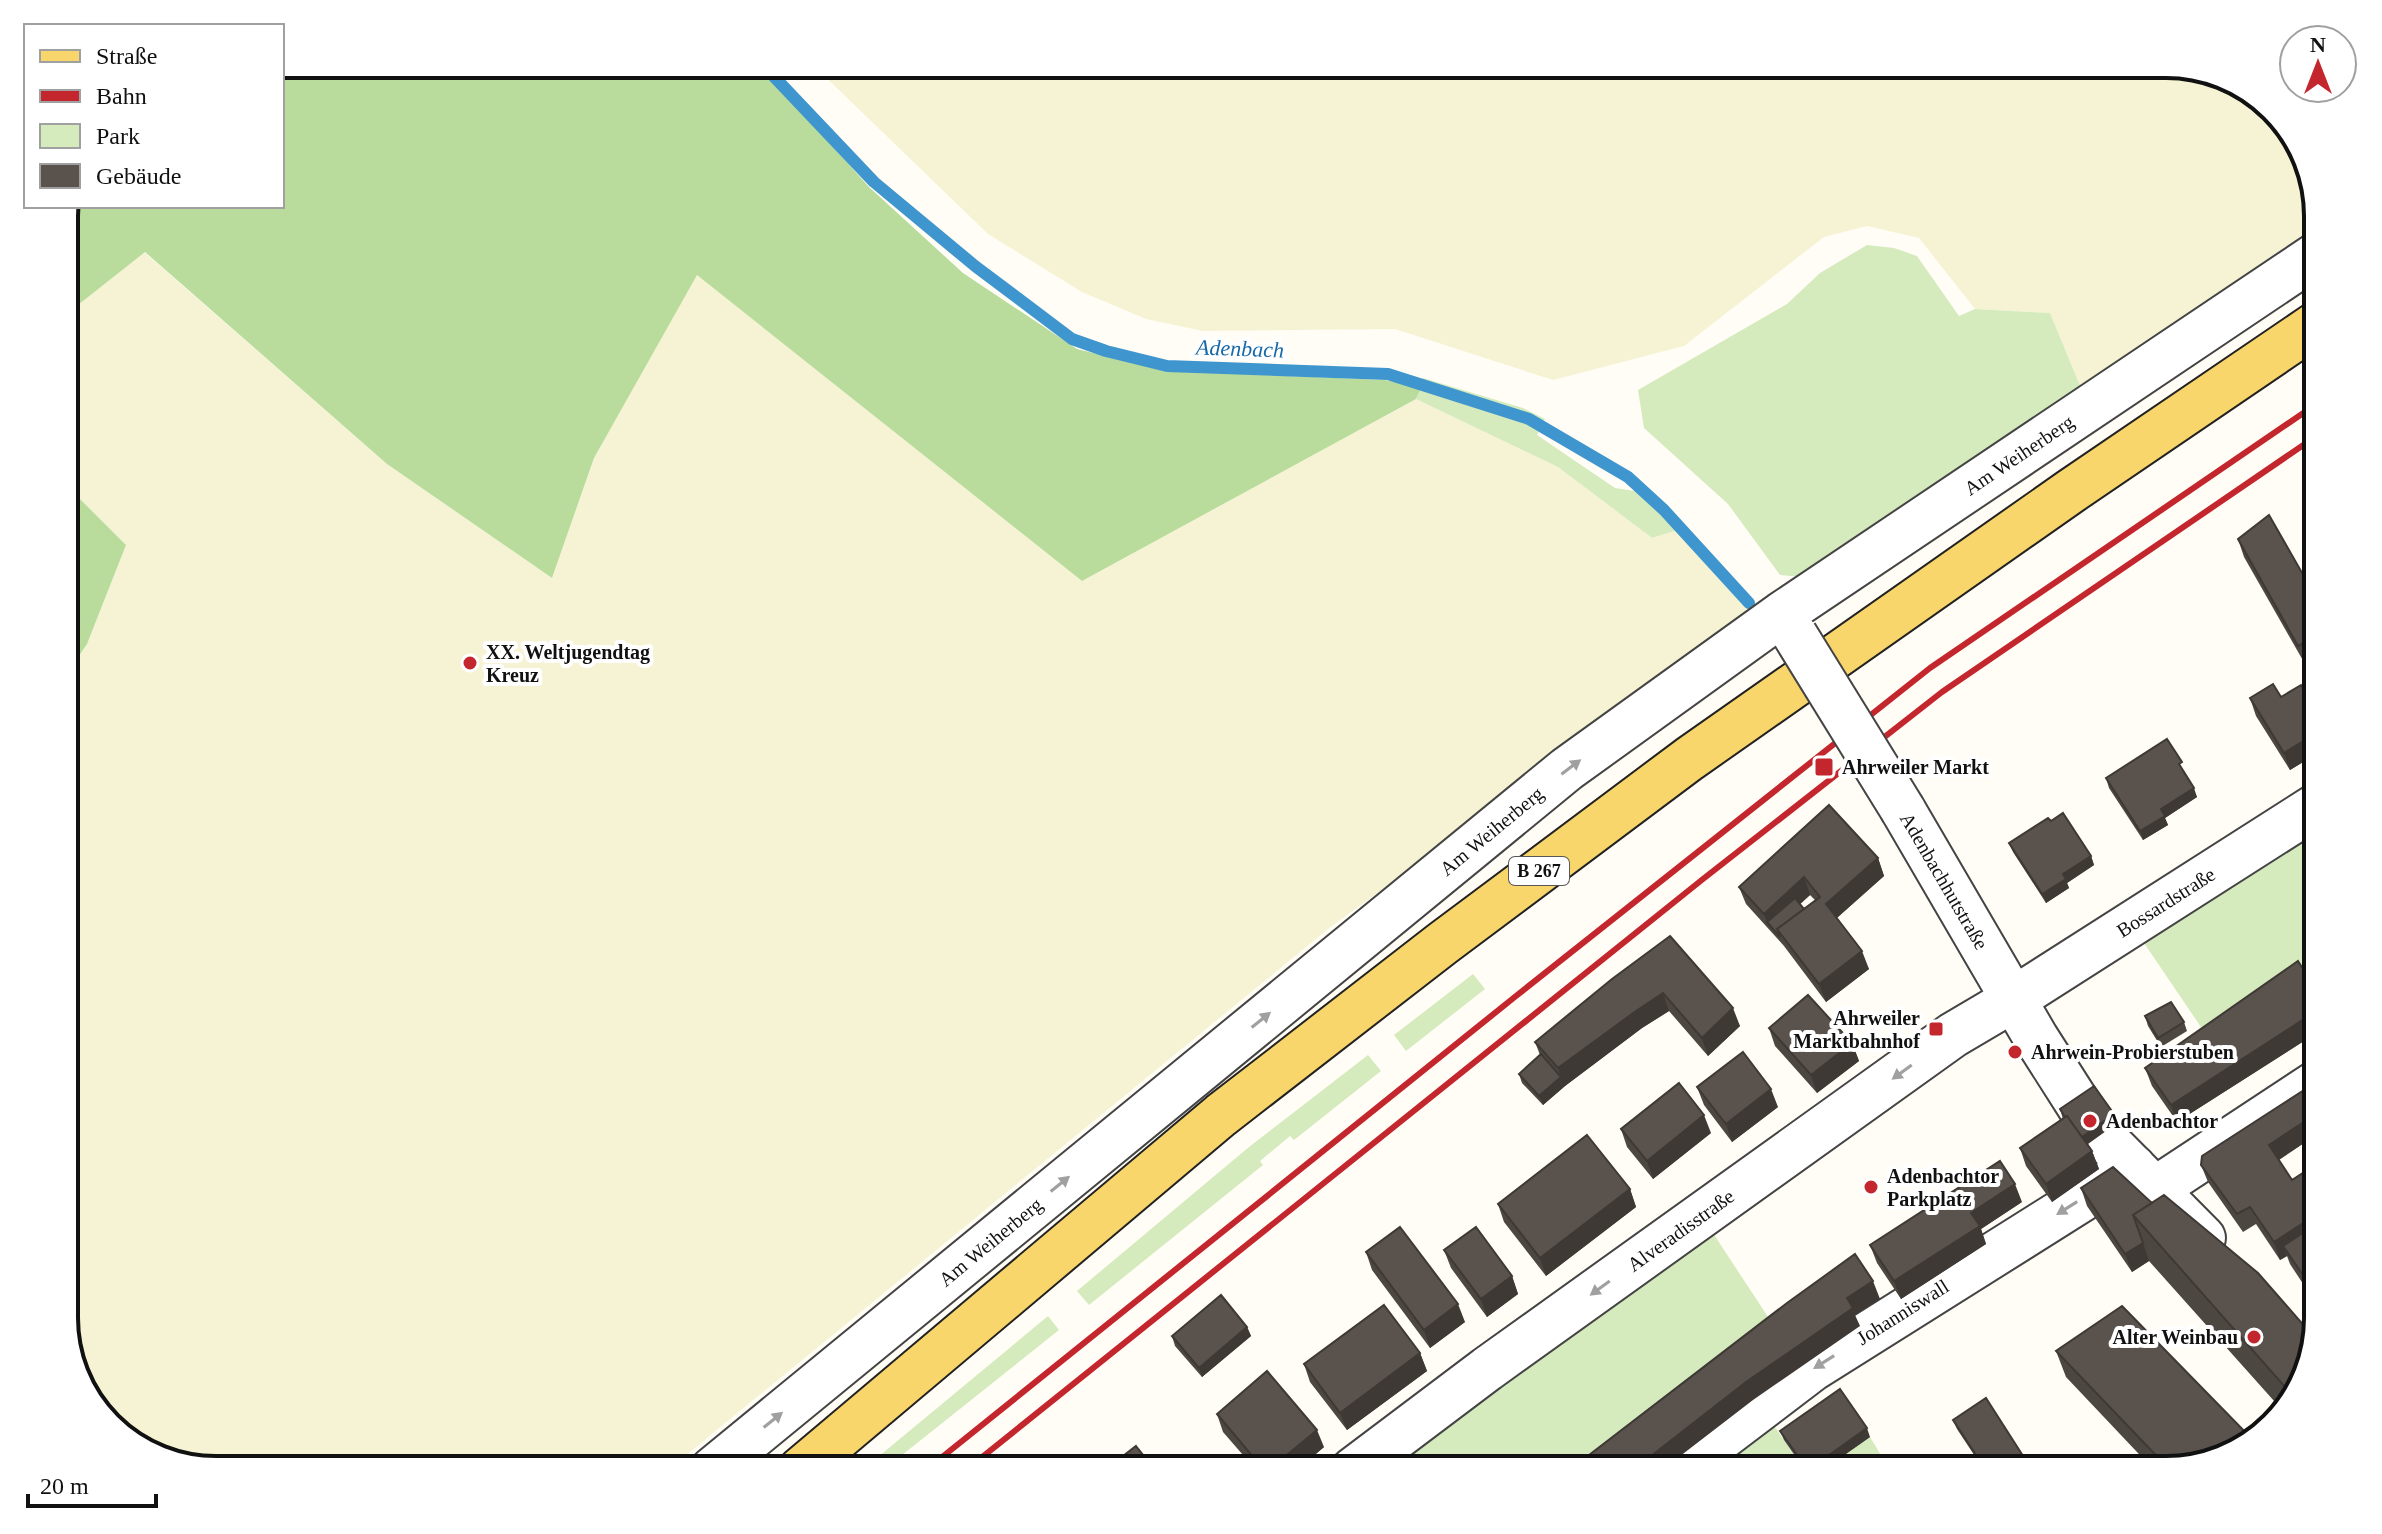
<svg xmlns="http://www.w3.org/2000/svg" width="2382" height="1534" font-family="'Times New Roman',serif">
	<rect width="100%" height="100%" fill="#fffdf5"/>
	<path fill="#f6f3d4" d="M 812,64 L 2166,64 L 2250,89 L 2298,140 L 2318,215 L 2318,224 L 2081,388 L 2050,313 L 1975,309 L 1919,238 L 1867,226 L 1824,237 L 1684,346 L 1553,380 L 1395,329 L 1203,331 L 1146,319 L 1082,292 L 988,234 Z
		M 144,252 L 387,464 L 552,578 L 594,458 L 696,274 L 1082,581 L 1416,399 L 1558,467 L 1652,538 L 1687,527 L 1750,597 L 1740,628 L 1328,929 L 668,1470 L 216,1470 L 132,1445 L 85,1394 L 64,1328 L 64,678 L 87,644 L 126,545 L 64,483 L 64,316 Z"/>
	<path fill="#d5ebbd" d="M 1867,245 L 1894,248 L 1917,256 L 1959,316 L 1975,309 L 2050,313 L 2081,388 L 1801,577 L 1780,575 L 1728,504 L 1644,428 L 1638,390 L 1787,304 L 1820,273 Z
		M 1423,378 L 1523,408 L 1545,419 L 1537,435 L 1615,488 L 1654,494 L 1687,527 L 1652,538 L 1558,467 L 1416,399 Z
		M 2318,833 L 2318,963 L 2207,1036 L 2142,940 Z
		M 1473,974 L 1485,989 L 1406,1051 L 1394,1035 Z
		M 1368,1055 L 1381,1071 L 1294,1140 L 1290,1136 L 1260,1161 L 1263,1165 L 1089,1305 L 1077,1291 L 1249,1147 Z
		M 1707,1224 L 1774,1326 L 1593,1470 L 1376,1470 Z
		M 1048,1316 L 1059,1330 L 887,1467 L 878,1457 Z
		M 1770,1420 L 1805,1470 L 1703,1470 Z
		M 1870,1437 L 1890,1470 L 1823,1470 Z"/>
	<path fill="#b9dc9c" d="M 282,64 L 759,64 L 869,187 L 963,273 L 1077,349 L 1166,371 L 1385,380 L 1421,387 L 1416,399 L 1082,581 L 697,275 L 594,458 L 552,578 L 387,464 L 145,252 L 64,316 L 64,206 L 282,206 Z
		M 64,483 L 126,545 L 87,644 L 64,678 Z"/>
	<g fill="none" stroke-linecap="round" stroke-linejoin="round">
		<path stroke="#3f96cf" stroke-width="12" d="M 762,64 L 874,182 L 975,266 L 1072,339 L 1106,351 L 1167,366 L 1388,374 L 1529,419 L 1628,477 L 1664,510 L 1749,603"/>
		<defs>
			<g id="minor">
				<path id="s1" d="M 1903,810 L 2036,1038 L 2080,1107"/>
				<path d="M 2101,1135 L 2203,1238"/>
				<path d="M 2154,1190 L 2318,1082"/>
				<path id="s2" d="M 712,1470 L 1567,769 L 1782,614 L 2318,254"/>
				<path id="s3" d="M 1353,1470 L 1487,1369 L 1953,1035 L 2014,999 L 2318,805"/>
				<path id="s4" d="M 1679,1470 L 1812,1369 L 2133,1167"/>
			</g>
			<path id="major" d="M 800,1470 L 1221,1115 L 1443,943 L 1689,759 L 2071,491 L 2318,323"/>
		</defs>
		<use href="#minor" stroke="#444" stroke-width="48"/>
		<use href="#major" stroke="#222" stroke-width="48"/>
		<use href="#minor" stroke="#fff" stroke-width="44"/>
		<use href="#major" stroke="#f9d66b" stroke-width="44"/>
		<path stroke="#c4262e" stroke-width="6" d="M 926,1470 L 1516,996 L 1930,668 L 2318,403
			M 966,1470 L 1703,879 L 1942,692 L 2318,435"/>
		<defs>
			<path id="minor-bridge" d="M 1795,635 L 1903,810"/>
		</defs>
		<use href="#minor-bridge" stroke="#444" stroke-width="48" stroke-linecap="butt"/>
		<use href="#minor-bridge" stroke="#fff" stroke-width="44"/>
	</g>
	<path fill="#4d4742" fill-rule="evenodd" d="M 2238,539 L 2314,594 L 2318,592 L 2318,655 L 2305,664 L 2244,557 Z
		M 2281,697 L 2318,712 L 2318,753 L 2290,770 L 2256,716 L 2250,698 Z
		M 2185,771 L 2184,772 L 2197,797 L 2165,818 L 2168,825 L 2143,840 L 2109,788 L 2106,778 Z
		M 2009,843 L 2091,856 L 2094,865 L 2067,883 L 2069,888 L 2046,903 L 2013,852 Z
		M 1878,858 L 1884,876 L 1837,918 L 1869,969 L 1826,1002 L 1784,946 L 1746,904 L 1739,887 ZM 1810,895 L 1815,900 L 1804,909 L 1800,904 Z
		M 1670,936 L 1740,1026 L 1708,1056 L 1669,1011 L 1642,1028 L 1565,1086 L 1543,1105 L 1522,1083 L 1519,1074 L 1540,1055 L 1535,1042 Z
		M 2318,959 L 2318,1032 L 2177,1122 L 2152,1086 L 2145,1068 Z
		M 2145,1016 L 2184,1022 L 2187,1031 L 2161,1047 L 2148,1026 Z
		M 1769,1028 L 1852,1043 L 1859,1061 L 1817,1093 L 1775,1046 Z
		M 2318,1081 L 2318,1145 L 2313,1137 L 2279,1160 L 2292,1180 L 2318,1163 L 2318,1296 L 2313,1299 L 2290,1264 L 2287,1256 L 2280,1260 L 2256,1224 L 2243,1232 L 2208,1182 L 2201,1165 Z
		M 1697,1087 L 1778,1107 L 1732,1142 L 1704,1105 Z
		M 2060,1109 L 2114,1114 L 2117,1123 L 2088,1144 L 2092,1151 L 2099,1169 L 2052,1202 L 2026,1166 L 2020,1148 L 2063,1119 Z
		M 1621,1129 L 1711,1133 L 1653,1179 L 1627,1147 Z
		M 2081,1188 L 2152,1203 L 2296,1318 L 2313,1336 L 2293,1402 L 2283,1411 L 2149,1261 L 2132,1272 L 2087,1206 Z
		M 1630,1189 L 1636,1207 L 1546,1276 L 1504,1222 L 1498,1204 Z
		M 2022,1202 L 1981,1229 L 1986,1244 L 1901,1299 L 1877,1263 L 1870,1245 Z
		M 1444,1250 L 1512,1276 L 1518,1294 L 1487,1317 L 1451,1268 Z
		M 1366,1252 L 1465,1322 L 1430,1348 L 1372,1270 Z
		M 1247,1327 L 1251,1336 L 1202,1377 L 1175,1346 L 1172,1336 Z
		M 2056,1351 L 2242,1450 L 2167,1470 L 2154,1470 L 2066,1377 Z
		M 1420,1353 L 1427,1371 L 1347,1430 L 1310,1382 L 1304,1364 Z
		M 1217,1414 L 1324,1447 L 1297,1470 L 1256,1470 L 1223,1432 Z
		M 1953,1420 L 2032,1470 L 1984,1470 L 1957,1429 Z
		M 1780,1431 L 1870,1437 L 1823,1470 L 1805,1470 L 1784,1440 Z"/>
	<path fill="#3f3936" d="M 2318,732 L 2318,753 L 2290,770 L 2284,753 Z
		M 2194,788 L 2197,797 L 2165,818 L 2168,825 L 2143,840 L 2140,831 L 2161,809 Z
		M 2091,856 L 2094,865 L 2067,883 L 2069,888 L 2046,903 L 2042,894 L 2063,874 Z
		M 1878,858 L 1884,876 L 1832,922 L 1826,904 Z
		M 1804,877 L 1810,895 L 1773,929 L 1767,922 L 1764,914 Z
		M 1862,951 L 1869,969 L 1826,1002 L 1819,984 Z
		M 1663,993 L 1669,1011 L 1642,1028 L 1565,1086 L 1543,1105 L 1539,1096 L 1561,1077 L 1558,1068 L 1636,1011 Z
		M 1733,1008 L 1740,1026 L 1708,1056 L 1702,1038 Z
		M 2318,1010 L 2318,1032 L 2177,1122 L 2171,1105 Z
		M 1852,1043 L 1859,1061 L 1817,1093 L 1811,1075 Z
		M 1771,1089 L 1778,1107 L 1732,1142 L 1726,1124 Z
		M 2114,1114 L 2117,1123 L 2083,1147 L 2080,1138 Z
		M 1704,1115 L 1711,1133 L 1653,1179 L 1647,1161 Z
		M 2307,1120 L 2313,1137 L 2275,1162 L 2269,1145 Z
		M 2092,1151 L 2099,1169 L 2052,1202 L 2046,1184 Z
		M 2015,1184 L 2022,1202 L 1981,1229 L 1986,1244 L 1901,1299 L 1894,1281 L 1971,1213 Z
		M 1630,1189 L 1636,1207 L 1546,1276 L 1540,1258 Z
		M 2305,1222 L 2311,1239 L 2283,1246 L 2287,1256 L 2280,1260 L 2274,1242 Z
		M 2143,1243 L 2149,1261 L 2132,1272 L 2125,1254 Z
		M 2318,1274 L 2318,1296 L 2313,1299 L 2307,1281 Z
		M 1512,1276 L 1518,1294 L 1487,1317 L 1481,1299 Z
		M 1873,1281 L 1880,1299 L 1855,1315 L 1860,1326 L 1753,1400 L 1662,1470 L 1633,1470 L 1847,1298 Z
		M 1458,1304 L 1465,1322 L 1430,1348 L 1424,1330 Z
		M 1247,1327 L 1251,1336 L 1202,1377 L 1199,1368 Z
		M 1420,1353 L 1427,1371 L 1347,1430 L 1340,1413 Z
		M 1867,1428 L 1870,1437 L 1823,1470 L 1808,1470 Z
		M 1317,1430 L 1324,1447 L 1297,1470 L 1269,1470 Z"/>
	<path fill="#5a524d" stroke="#3f3936" stroke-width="2" d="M 2269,515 L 2314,594 L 2318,592 L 2318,634 L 2298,646 L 2238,539 Z
		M 2273,684 L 2281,697 L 2301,685 L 2318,712 L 2318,732 L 2284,753 L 2250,698 Z
		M 2167,739 L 2182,762 L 2179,764 L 2194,788 L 2161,809 L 2165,816 L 2140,831 L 2106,778 Z
		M 1829,805 L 1878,858 L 1826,904 L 1862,951 L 1819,984 L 1777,929 L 1820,897 L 1804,877 L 1764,914 L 1739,887 Z
		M 2063,813 L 2091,856 L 2063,874 L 2066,879 L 2042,894 L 2009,843 L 2048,818 L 2051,821 Z
		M 1795,898 L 1804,909 L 1777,929 L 1780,937 L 1767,922 Z
		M 1670,936 L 1733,1008 L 1702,1038 L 1663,993 L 1636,1011 L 1558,1068 L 1535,1042 L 1612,979 Z
		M 2318,959 L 2318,993 L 2303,969 Z
		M 2298,961 L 2318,993 L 2318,1010 L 2171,1105 L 2145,1068 Z
		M 1808,995 L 1852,1043 L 1811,1075 L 1769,1028 Z
		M 2171,1002 L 2184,1022 L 2158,1038 L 2145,1016 Z
		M 1743,1052 L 1771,1089 L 1726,1124 L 1697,1087 Z
		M 1541,1054 L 1561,1077 L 1539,1096 L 1519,1074 Z
		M 2318,1081 L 2318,1133 L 2316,1135 L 2307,1120 L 2269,1145 L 2292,1180 L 2318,1163 L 2318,1274 L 2307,1281 L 2283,1246 L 2309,1229 L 2305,1222 L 2274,1242 L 2250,1207 L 2237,1214 L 2201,1165 L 2202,1156 Z
		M 1679,1083 L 1704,1115 L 1647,1161 L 1621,1129 Z
		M 2094,1086 L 2114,1114 L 2082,1137 L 2067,1116 L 2065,1117 L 2060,1109 Z
		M 2067,1116 L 2092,1151 L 2046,1184 L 2020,1148 Z
		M 1587,1135 L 1630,1189 L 1540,1258 L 1498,1204 Z
		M 2000,1161 L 2015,1184 L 1971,1213 L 1980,1226 L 1894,1281 L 1870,1245 Z
		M 2113,1167 L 2152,1203 L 2133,1215 L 2143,1243 L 2125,1254 L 2081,1188 Z
		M 2164,1195 L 2258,1273 L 2313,1336 L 2294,1397 L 2133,1215 Z
		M 1400,1227 L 1458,1304 L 1424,1330 L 1366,1252 Z
		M 1476,1227 L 1512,1276 L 1481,1299 L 1444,1250 Z
		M 1855,1254 L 1873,1281 L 1847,1298 L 1853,1308 L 1746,1382 L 1633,1470 L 1585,1470 L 1580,1462 L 1787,1303 Z
		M 1221,1295 L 1247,1327 L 1199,1368 L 1172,1336 Z
		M 1384,1305 L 1420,1353 L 1340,1413 L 1304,1364 Z
		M 2122,1306 L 2253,1440 L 2242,1450 L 2169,1469 L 2056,1351 Z
		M 1267,1371 L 1317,1430 L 1269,1470 L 1264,1470 L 1217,1414 Z
		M 1840,1389 L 1867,1428 L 1808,1470 L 1780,1431 Z
		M 1986,1398 L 2032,1470 L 1986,1470 L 1953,1420 Z
		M 1136,1446 L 1155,1470 L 1105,1470 Z"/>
	<defs><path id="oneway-solid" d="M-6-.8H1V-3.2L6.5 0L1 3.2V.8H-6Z" transform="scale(2)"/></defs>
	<g fill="#a0a0a0">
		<use href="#oneway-solid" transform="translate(1571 767) rotate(-37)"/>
		<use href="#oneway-solid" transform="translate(1261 1020) rotate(-39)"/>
		<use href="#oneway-solid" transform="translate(1902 1072) rotate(144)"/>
		<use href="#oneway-solid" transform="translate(1060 1184) rotate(-39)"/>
		<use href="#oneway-solid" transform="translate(2067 1208) rotate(148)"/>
		<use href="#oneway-solid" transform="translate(1600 1288) rotate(144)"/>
		<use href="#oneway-solid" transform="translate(1824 1362) rotate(148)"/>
		<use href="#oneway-solid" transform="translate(773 1420) rotate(-39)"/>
	</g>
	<g fill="#c4262e" stroke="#fff" stroke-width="3">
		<circle cx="470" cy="663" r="8"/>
		<rect x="1814" y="757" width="20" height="20" rx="4"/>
		<rect x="1928" y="1021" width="16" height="16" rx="4"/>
		<circle cx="2015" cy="1052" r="8"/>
		<circle cx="2090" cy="1121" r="8"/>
		<circle cx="1871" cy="1187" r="8"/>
		<circle cx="2254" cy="1337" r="8"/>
	</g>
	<g text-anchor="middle" stroke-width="8" stroke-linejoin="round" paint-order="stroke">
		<rect fill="#fff" stroke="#585858" stroke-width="2" x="1509" y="857" width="60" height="28" rx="6"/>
		<g font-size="18" font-weight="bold" fill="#111">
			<text x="1539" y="877">B 267</text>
		</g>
		<g font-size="20" fill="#111" stroke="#fff">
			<text dy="7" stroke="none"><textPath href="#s2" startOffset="1656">Am Weiherberg</textPath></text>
			<text dy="7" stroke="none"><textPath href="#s2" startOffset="1008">Am Weiherberg</textPath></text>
			<text dy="7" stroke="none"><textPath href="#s1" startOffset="82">Adenbachhutstraße</textPath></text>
			<text dy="7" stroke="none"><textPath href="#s3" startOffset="992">Bossardstraße</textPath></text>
			<text dy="7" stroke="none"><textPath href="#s3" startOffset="406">Alveradisstraße</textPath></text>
			<text dy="7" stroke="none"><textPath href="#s2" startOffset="360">Am Weiherberg</textPath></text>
			<text dy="7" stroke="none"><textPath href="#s4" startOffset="274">Johanniswall</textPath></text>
		</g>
		<g font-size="20" font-weight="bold" fill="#111" stroke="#fff" text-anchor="start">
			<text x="486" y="659">XX. Weltjugendtag<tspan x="486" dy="23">Kreuz</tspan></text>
			<text x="1842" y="774">Ahrweiler Markt</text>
			<text x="1920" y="1025" text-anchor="end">Ahrweiler<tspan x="1920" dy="23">Marktbahnhof</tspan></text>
			<text x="2031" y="1059">Ahrwein-Probierstuben</text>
			<text x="2106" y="1128">Adenbachtor</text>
			<text x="1887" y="1183">Adenbachtor<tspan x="1887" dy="23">Parkplatz</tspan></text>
			<text x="2238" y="1344" text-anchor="end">Alter Weinbau</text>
		</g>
		<g font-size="22" font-style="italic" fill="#1768a6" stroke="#fff">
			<text transform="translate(1240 348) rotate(2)" y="8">Adenbach</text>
		</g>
	</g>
	<path d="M0 0H2382V1534H0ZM216 78H2166A138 138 0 0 1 2304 216V1318A138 138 0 0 1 2166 1456H216A138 138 0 0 1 78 1318V216A138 138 0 0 1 216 78Z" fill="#fff" fill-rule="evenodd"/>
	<path fill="none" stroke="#111" stroke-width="4" d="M216 78H2166A138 138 0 0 1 2304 216V1318A138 138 0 0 1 2166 1456H216A138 138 0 0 1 78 1318V216A138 138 0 0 1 216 78Z"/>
	<rect x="24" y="24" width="260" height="184" fill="#ffffff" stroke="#a0a0a0" stroke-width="2"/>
	<rect x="40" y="50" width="40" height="12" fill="#f9d66b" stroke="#a0a0a0" stroke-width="2"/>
	<text x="96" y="64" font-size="24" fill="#111111">Straße</text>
	<rect x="40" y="90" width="40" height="12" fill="#c4262e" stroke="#a0a0a0" stroke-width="2"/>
	<text x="96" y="104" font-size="24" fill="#111111">Bahn</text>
	<rect x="40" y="124" width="40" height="24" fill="#d5ebbd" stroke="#a0a0a0" stroke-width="2"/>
	<text x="96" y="144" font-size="24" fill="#111111">Park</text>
	<rect x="40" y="164" width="40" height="24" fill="#5a524d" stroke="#a0a0a0" stroke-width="2"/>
	<text x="96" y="184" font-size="24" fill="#111111">Gebäude</text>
	<g transform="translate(2318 64)"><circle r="38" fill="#ffffff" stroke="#a0a0a0" stroke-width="2"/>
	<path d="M0-6L14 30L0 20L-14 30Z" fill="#c4262e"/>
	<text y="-12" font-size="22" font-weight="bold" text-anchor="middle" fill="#111111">N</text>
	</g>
	<path d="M28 1494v12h128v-12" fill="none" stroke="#111111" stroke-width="4"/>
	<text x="40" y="1494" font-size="24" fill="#111111" stroke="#ffffff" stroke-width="6" paint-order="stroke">20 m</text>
</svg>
